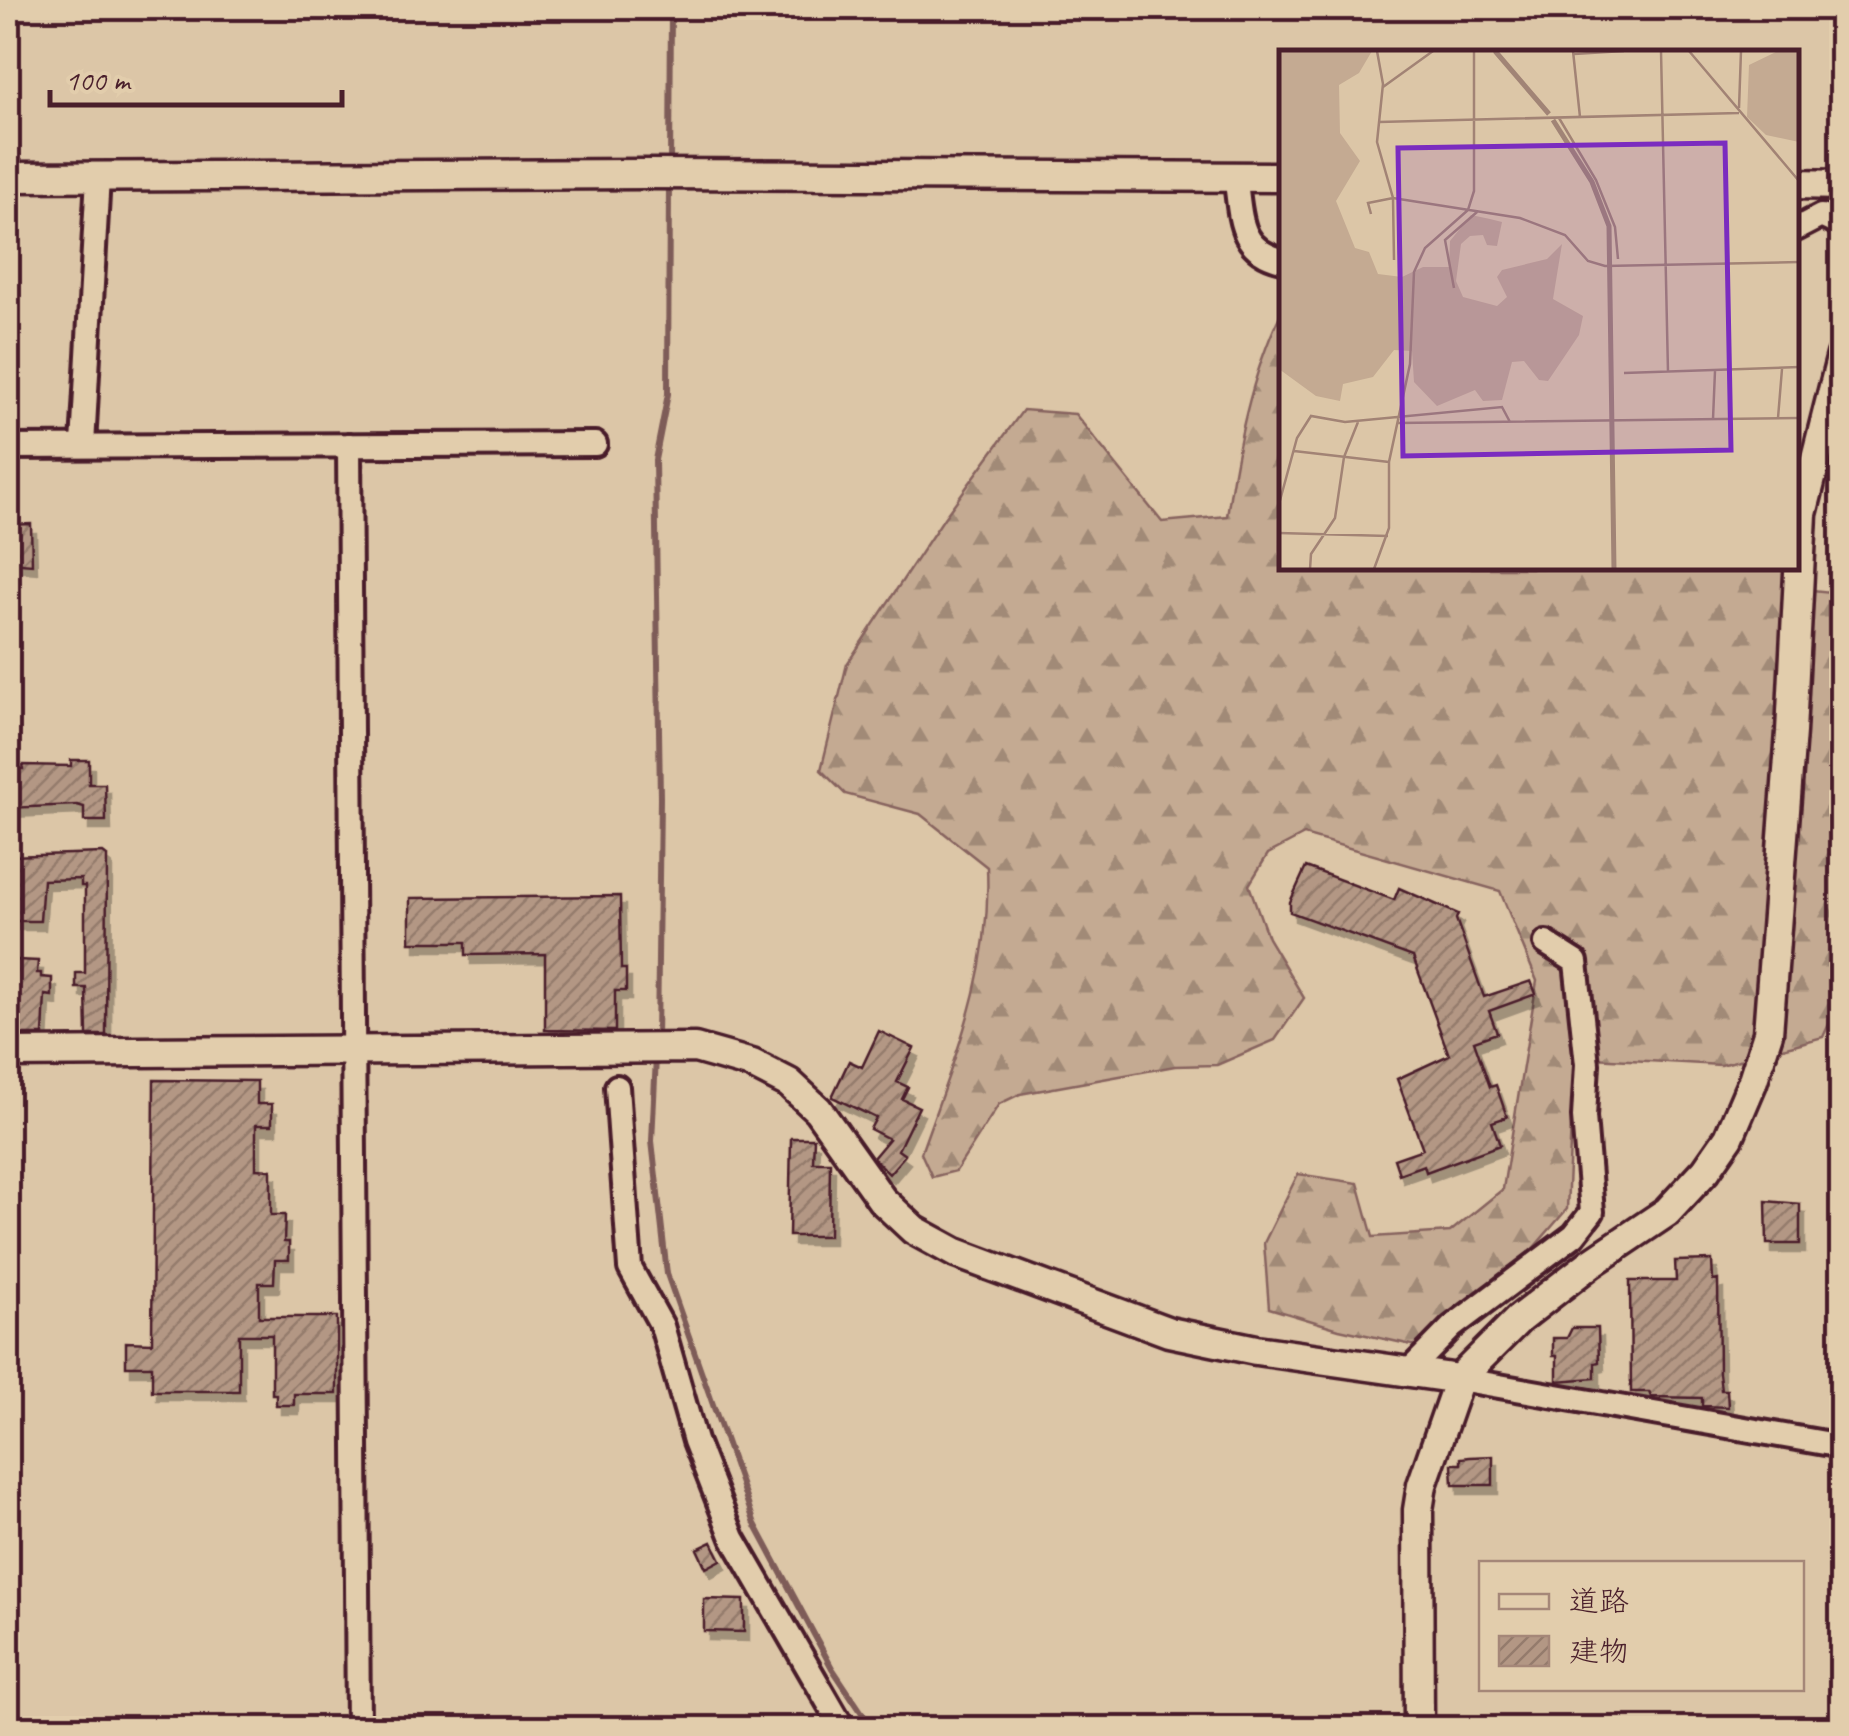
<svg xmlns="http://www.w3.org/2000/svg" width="1849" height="1736" font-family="Caveat,'Klee One',sans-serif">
	<defs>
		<pattern id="forest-firs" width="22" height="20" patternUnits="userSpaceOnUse" patternTransform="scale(2.5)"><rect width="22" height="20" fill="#c4aa92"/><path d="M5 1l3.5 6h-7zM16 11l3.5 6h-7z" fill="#a18a77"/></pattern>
		<pattern id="building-hatch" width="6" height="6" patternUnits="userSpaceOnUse" patternTransform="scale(2.5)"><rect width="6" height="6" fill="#b39784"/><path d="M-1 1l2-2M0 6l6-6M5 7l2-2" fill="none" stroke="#947b6c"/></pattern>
		<filter id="shadow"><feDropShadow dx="5" dy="9" stdDeviation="0" flood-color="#0004"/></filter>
	</defs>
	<rect width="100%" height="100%" fill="#dcc6a7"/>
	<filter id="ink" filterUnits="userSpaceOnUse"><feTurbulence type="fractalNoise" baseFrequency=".01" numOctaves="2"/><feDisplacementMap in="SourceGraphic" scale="20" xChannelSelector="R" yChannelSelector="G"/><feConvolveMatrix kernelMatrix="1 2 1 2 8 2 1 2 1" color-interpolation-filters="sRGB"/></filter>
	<g filter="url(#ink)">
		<path fill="url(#forest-firs)" stroke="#87645e" stroke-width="2.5" d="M 1281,313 L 1282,568 L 1784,568 L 1785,587 L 1841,593 L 1841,1006 L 1837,1007 L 1823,1037 L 1721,1065 L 1574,1057 L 1567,1209 L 1444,1352 L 1339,1329 L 1269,1308 L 1264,1243 L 1298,1174 L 1358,1183 L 1373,1237 L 1450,1232 L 1503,1189 L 1537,981 L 1500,891 L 1304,835 L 1268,854 L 1249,885 L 1268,938 L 1304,998 L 1275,1040 L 1217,1065 L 1175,1066 L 1020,1094 L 999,1104 L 956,1171 L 932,1177 L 921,1153 C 955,1056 992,973 987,867 L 920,814 L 845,794 L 821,770 L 847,664 L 944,518 L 1023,410 L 1075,414 L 1162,522 L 1227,516 C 1237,448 1251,375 1281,313 Z"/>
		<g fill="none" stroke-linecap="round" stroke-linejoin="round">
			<path stroke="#7e5c58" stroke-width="6" d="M 670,166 L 671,8
				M 657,1040 L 660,798 L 655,460 L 668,394 L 669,184
				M 656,1057 L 652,1141 L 667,1274 L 755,1524 L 832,1668 L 872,1728"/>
		</g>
		<path fill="url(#building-hatch)" stroke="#4a1f2b" stroke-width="2.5" filter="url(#shadow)" d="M 31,524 L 32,564 L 8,562 L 9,525 Z
			M 71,760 L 89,760 L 89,784 L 105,784 L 106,821 L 84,821 L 84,807 L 77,805 L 8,808 L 8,779 L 14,779 L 13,769 L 23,769 L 23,765 L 71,766 Z
			M 103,853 L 107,856 L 106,1035 L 87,1035 L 86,988 L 76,988 L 76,973 L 85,973 L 85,886 L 81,886 L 81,879 L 43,880 L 40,921 L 8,921 L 8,856 Z
			M 1306,867 L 1394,900 L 1399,888 L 1458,914 L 1456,919 L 1484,997 L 1531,981 L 1536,994 L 1489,1011 L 1497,1033 L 1474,1041 L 1490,1087 L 1496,1085 L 1507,1117 L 1492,1122 L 1500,1145 L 1426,1172 L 1424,1165 L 1399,1174 L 1394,1159 L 1423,1149 L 1397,1079 L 1449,1055 L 1413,957 L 1290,912 L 1290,902 Z
			M 620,896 L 621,969 L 626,969 L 626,991 L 615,991 L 615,1031 L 545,1030 L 545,954 L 466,955 L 466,942 L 410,942 L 410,898 Z
			M 17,960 L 38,961 L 37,973 L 41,973 L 41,977 L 52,978 L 52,996 L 45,995 L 43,1035 L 16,1035 Z
			M 879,1031 L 914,1048 L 897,1082 L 908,1087 L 902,1099 L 919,1107 L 898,1150 L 905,1155 L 889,1174 L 873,1158 L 889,1139 L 870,1129 L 876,1118 L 832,1097 L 849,1061 L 862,1067 Z
			M 154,1080 L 257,1081 L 257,1104 L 272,1104 L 272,1125 L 256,1125 L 256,1169 L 271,1170 L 271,1215 L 285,1215 L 284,1242 L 289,1242 L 289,1260 L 275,1260 L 274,1283 L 259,1283 L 259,1317 L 337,1317 L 337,1394 L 294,1394 L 294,1405 L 276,1405 L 276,1394 L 272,1394 L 272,1335 L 239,1335 L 239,1391 L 152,1391 L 152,1366 L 126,1366 L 126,1342 L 152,1343 Z
			M 791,1138 L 814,1138 L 813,1162 L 830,1162 L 829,1236 L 789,1236 Z
			M 1766,1201 L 1800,1204 L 1800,1244 L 1767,1244 Z
			M 1712,1260 L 1713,1281 L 1718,1280 L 1719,1373 L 1721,1390 L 1727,1390 L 1728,1407 L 1702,1406 L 1702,1398 L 1651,1397 L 1649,1392 L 1631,1392 L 1630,1281 L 1676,1281 L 1675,1261 Z
			M 1572,1328 L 1598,1328 L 1599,1362 L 1595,1363 L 1595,1378 L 1557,1381 L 1557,1356 L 1553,1356 L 1553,1338 L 1567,1338 Z
			M 1493,1456 L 1493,1485 L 1453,1485 L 1452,1464 L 1461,1464 L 1461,1458 L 1470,1457 Z
			M 712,1542 L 721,1560 L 706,1568 L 697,1549 Z
			M 704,1599 L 744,1600 L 744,1632 L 704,1631 Z"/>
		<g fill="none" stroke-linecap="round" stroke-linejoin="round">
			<defs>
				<path id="minor" d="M 1250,176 L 1236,182 C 1241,218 1239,250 1282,260
					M 1796,229 L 1821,216 L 1842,226
					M 83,445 L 98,177
					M 349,445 L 358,1728
					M 8,447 L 595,444
					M 617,1087 L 630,1268 L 662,1326 L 695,1441 L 733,1538 L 843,1728
					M 1407,1373 L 1452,1327 L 1574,1235 L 1592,1212 L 1584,1117 L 1587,1064 L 1576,962 L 1546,943
					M 1459,1379 L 1842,1446"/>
				<path id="tertiary" d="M 8,177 L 645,174 L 1282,177
					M 1796,184 L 1842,185
					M 8,1053 L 695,1048 L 752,1064 L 789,1083 L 818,1110 L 882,1200 L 914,1230 L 956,1253 L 1169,1332 L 1256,1350 L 1459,1379
					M 1419,1728 L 1418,1510 L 1422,1485 L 1459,1379 L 1519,1319 L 1591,1263 L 1667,1212 L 1706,1170 L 1729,1137 L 1752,1083 L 1768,1033 L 1791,732 L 1802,514 L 1842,355"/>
			</defs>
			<use href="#minor" stroke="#4a1f2b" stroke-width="30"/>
			<use href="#tertiary" stroke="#4a1f2b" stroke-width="35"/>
			<use href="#minor" stroke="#e2cdac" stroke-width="22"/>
			<use href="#tertiary" stroke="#e2cdac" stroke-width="28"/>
		</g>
	</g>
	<g transform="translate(1279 50)">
		<rect width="520" height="520" fill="#dcc6a7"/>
		<path d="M 0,1 L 93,1 L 80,23 L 60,35 L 61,83 L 81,111 L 57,151 L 76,198 L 90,202 L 99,224 L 123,227 L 144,217 L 170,217 L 171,191 L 192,165 L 211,169 L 223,172 L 218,196 L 208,195 L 204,185 L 191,186 L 182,194 L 177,231 L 184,247 L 218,256 L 228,247 L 218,227 L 223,220 L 268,209 L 283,194 L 274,249 L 304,266 L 300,285 L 269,331 L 260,330 L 245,311 L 233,312 L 223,350 L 204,351 L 196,340 L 158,356 L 135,332 L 133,301 L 115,300 L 94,327 L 64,334 L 61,351 L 37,346 L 0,319 ZM 499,1 L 520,1 L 520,92 L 487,85 L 468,67 L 470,15 Z" fill="#c4aa92"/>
		<path fill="none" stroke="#a18476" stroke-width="5" d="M 216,1 L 270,64M 274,70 L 313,132 L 330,176 L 335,519"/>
		<path fill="none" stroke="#a28375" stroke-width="2.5" d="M 98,1 L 104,34 L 98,92 L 114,148 L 115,210M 294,1 L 301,67M 382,1 L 389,322M 410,1 L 520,131M 295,4 L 345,1M 104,37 L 154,1M 460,58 L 462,1M 280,68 L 317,130 L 336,177 L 339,209M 100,72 L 460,63M 92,164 L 89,153 L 114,148 L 241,168 L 286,185 L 309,211 L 326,216 L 520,212M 175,238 L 166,190 L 198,162M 345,323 L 520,317M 499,368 L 503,319M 434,369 L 436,321M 118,373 L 520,368M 15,401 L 110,412M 0,454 L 18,388 L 32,366 L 66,372 L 223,357 L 231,372M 0,483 L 109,486M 31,519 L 32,504 L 56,468 L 65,407 L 79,372M 95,519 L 110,478 L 110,412 L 131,314 L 135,222 L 146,198 L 189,160 L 195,141 L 195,1"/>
		<path fill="#7b2cbf" fill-opacity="0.15" stroke="#7b2cbf" stroke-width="5" d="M 446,93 L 452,400 L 124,406 L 119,98 Z"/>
		<rect width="520" height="520" fill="none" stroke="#4a1f2b" stroke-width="5"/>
	</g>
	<rect width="1849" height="1736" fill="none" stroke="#e2cdac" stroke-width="40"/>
	<rect x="20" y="20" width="1809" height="1696" fill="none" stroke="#4a1f2b" stroke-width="4" filter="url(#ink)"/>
	<rect x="1479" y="1561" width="325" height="130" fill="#e2cdac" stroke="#a58778" stroke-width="2.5"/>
	<rect x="1499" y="1594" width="50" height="15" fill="#e2cdac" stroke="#a58778" stroke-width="2.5"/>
	<text x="1569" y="1611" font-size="30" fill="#4a1f2b">道路</text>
	<rect x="1499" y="1636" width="50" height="30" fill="url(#building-hatch)" stroke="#a58778" stroke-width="2.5"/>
	<text x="1569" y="1661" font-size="30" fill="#4a1f2b">建物</text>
	<path d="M50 90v15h292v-15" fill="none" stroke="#4a1f2b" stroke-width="5"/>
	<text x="65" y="90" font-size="30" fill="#4a1f2b" stroke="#e2cdac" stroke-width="8" paint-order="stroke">100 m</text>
</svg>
